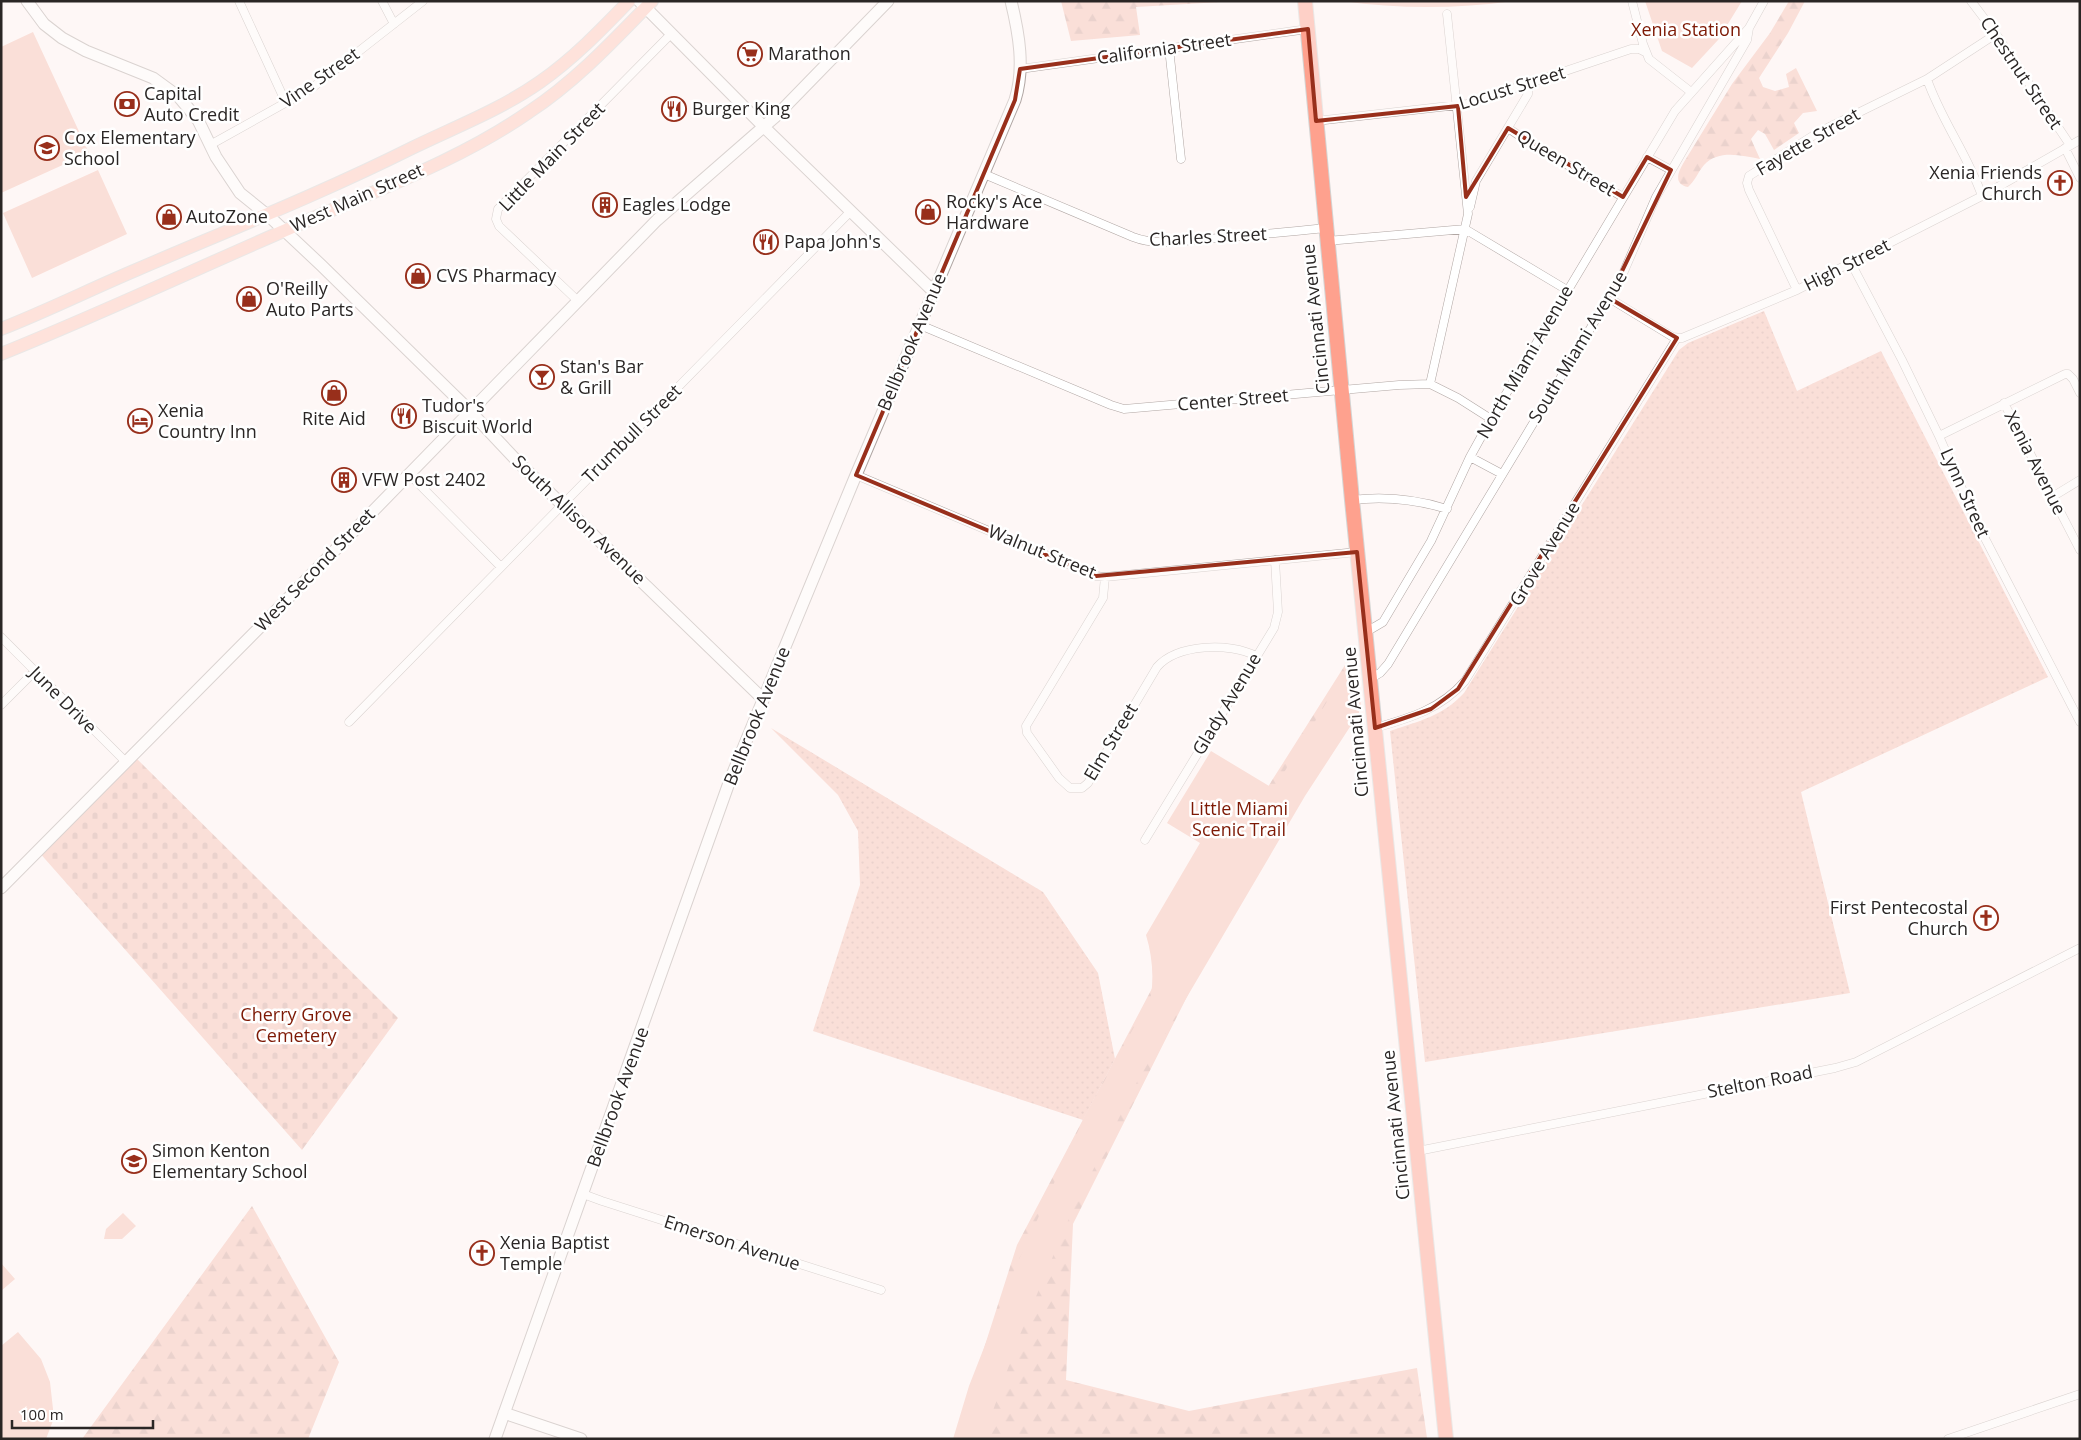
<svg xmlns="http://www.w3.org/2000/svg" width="2081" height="1440" font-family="'Open Sans',sans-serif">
	<defs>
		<pattern id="grass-dots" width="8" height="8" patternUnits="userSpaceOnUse" patternTransform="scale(1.25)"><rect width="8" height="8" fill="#f6c0b4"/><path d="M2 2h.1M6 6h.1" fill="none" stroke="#d3a59b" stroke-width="1.8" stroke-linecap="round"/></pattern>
		<pattern id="forest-firs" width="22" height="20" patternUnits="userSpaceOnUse" patternTransform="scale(1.25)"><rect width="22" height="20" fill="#f6c0b4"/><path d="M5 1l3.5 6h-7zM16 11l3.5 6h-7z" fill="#d3a59b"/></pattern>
		<pattern id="cemetery-stones" width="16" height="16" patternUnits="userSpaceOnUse" patternTransform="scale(1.25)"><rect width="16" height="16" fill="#f6c0b4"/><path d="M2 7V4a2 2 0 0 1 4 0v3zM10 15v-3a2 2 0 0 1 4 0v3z" fill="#d3a59b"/></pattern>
	</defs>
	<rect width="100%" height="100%" fill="#fef7f6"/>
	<path fill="url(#grass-dots)" d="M 1764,311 L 1797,391 L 1881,351 L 2048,677 L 1801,792 L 1850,993 L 1425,1062 L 1390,731 C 1419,721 1443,716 1464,693 L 1679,350 L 1688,343 Z
		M 771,728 L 1043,892 L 1098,973 L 1115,1059 L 1083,1120 L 813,1031 L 860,885 L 858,831 L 838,795 Z"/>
	<path fill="url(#forest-firs)" d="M 1061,1 L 1238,1 L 1136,7 L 1140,35 L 1071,41 Z
		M 1789,1 L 1805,1 L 1788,33 L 1759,78 L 1763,87 L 1775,91 L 1789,87 L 1786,74 L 1796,68 L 1817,111 L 1803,113 L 1794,123 L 1799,133 L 1774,150 L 1765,134 L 1758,130 L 1751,139 L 1760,159 C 1742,156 1719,149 1704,165 C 1698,172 1695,181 1688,187 C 1673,184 1678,172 1684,162 L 1732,84 L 1770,33 Z
		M 1352,654 L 1361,705 L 1234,903 L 1073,1224 L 1066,1380 L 1189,1411 L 1417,1368 L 1427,1438 L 955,1439 L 1017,1245 L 1209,880 Z
		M 252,1206 L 339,1362 L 308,1439 L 82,1439 Z"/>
	<path fill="url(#cemetery-stones)" d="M 133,755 L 398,1018 L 302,1150 L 38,851 Z"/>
	<path fill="#f6c0b4" d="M 1342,1 L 1513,1 C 1456,9 1399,9 1342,1 Z
		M 1645,1 L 1742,1 L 1718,40 L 1692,68 L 1662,51 Z
		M 33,32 L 89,153 L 1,193 L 1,47 Z
		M 98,170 L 127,234 L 32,278 L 3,213 Z
		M 1354,657 L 1359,713 L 1305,796 L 1137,1082 L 1070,1216 L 1019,1337 L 983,1439 L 953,1439 L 969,1386 L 1016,1266 L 1083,1120 L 1151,996 C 1154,975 1152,955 1146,935 L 1200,843 L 1167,823 L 1211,751 L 1274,789 Z
		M 123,1213 L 136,1226 L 122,1239 L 104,1239 L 106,1229 Z
		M 1,1263 L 15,1279 L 1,1291 Z
		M 18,1332 L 41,1359 L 50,1382 L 54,1418 L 46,1439 L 1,1439 L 1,1346 Z"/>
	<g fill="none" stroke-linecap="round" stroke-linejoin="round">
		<defs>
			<path id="street" d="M 239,1 L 286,103
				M 382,1 L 394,24
				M 1632,1 L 1643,44 L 1649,59 L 1691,92
				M 1971,1 L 1996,34 L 2070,145
				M 1169,48 L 1181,159
				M 1020,69 L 1308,29
				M 1927,79 C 1941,120 1968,155 1982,196
				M 1316,121 L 1467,104 L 1631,49 L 1639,49 L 1645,52
				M 1508,128 L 1533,145 L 1623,197
				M 210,145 L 312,88 L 423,1
				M 2065,148 L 2080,178
				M 1647,157 L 1671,170
				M 984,174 L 1133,237 C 1156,246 1181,241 1206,239 C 1246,236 1286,232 1326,228
				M 1470,207 L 1476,181 L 1528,94 L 1529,85
				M 1327,241 L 1465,229 L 1567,290
				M 1851,263 L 1902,360 L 1939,436 L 1976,521 L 2080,722
				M 1797,290 L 1749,190 L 1747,183 L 1749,176 L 1819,132 L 1927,79 L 1996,34
				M 1609,298 L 1673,337 L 1682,338 L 1797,290 L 1982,196 L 2080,140
				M 578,301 L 499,226 L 496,219 L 498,209 L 671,34
				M 920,325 L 1111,405 L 1124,409 L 1399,385 L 1430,384 L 1458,398 L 1491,419
				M 1430,384 L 1468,214 L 1447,14
				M 2004,403 L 2080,550
				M 1939,436 L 2065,374 L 2068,374 L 2073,379 L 2080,393
				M 1470,457 L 1502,474
				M 409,474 L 501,567
				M 856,475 L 1096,576 L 1105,577 L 1357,552
				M 2052,497 L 2080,480
				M 1352,500 C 1385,496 1415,499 1447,509
				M 1105,577 L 1103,598 L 1026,726 L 1027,733 L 1059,778 L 1070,788 L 1082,788 L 1088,783 L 1157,667 C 1177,644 1230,642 1256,656
				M 1366,632 L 1383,622 L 1431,541 L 1470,457 L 1491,419 L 1675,111 L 1749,28
				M 1,637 L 126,762
				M 1370,679 L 1380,673 L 1388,664 L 1622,276 L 1656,197 L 1747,40 L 1749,28 L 1764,1
				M 1,705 L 35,671
				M 349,722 L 851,211
				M 1375,728 C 1410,718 1441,709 1465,681 L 1677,338
				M 1145,840 L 1274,628 L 1278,612 L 1275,560
				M 1418,1151 L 1835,1068 L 1856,1062 L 2080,948
				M 583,1194 L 602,1201 L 881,1290
				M 1948,1439 L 2080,1394"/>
			<path id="secondary" d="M 27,1 L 44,24 L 62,38 L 86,51 L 153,78 L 179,97 L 198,120 L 216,157 L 240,193 L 271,218 L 321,265 L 470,411 L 517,461 L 763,699
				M 639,1 L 764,127 L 934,292
				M 1,888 L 262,625 L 657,220 L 776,116 L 888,1
				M 504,1413 L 581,1439
				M 495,1439 L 730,780 L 856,475 L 1015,100 C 1025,68 1019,34 1011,1"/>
			<path id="primary" d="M 1,329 C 47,311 91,289 136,270 C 229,230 322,193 412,148 C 455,127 500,110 540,82 C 573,59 601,30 629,1
				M 1,354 C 103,313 202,266 302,223 C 379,189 460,160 529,112 C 576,81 613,41 652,1"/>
			<path id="highway" d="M 1305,1 L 1352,500 L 1446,1439"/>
		</defs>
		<use href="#street" stroke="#b0a6a3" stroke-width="9"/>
		<use href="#secondary" stroke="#b0a6a3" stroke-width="13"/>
		<use href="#primary" stroke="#d4d4d3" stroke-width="14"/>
		<use href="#highway" stroke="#d4d4d3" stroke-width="16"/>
		<use href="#street" stroke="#fff" stroke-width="8"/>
		<use href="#secondary" stroke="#fff" stroke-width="11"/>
		<use href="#primary" stroke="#fec7bb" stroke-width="12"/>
		<use href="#highway" stroke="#fea18e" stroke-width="14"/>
	</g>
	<path d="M0 0H2081V1440H0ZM 1308,29 L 1316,121 L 1458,106 L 1466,197 L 1508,128 L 1623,197 L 1647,157 L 1671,170 L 1609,298 L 1677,338 L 1458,689 L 1431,709 L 1375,728 L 1357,552 L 1096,576 L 856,475 L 1015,100 L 1020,69 Z" fill="#fef7f6" fill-opacity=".55" fill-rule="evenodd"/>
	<path fill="none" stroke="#982f1b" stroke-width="4" stroke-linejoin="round" d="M 1308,29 L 1316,121 L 1458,106 L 1466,197 L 1508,128 L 1623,197 L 1647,157 L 1671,170 L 1609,298 L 1677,338 L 1458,689 L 1431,709 L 1375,728 L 1357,552 L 1096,576 L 856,475 L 1015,100 L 1020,69 Z"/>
	<defs>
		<symbol id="supermarket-ring" viewBox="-11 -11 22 22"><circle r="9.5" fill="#fff" stroke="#982f1b" stroke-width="1.5"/><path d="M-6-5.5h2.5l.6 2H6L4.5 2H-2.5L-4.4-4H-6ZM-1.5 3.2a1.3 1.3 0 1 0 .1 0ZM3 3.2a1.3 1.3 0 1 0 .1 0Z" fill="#982f1b"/></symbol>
		<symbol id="bank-ring" viewBox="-11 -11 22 22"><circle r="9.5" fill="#fff" stroke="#982f1b" stroke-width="1.5"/><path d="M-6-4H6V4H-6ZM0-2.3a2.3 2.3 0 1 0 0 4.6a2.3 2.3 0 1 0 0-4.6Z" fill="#982f1b"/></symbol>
		<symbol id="restaurant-ring" viewBox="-11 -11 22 22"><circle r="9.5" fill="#fff" stroke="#982f1b" stroke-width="1.5"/><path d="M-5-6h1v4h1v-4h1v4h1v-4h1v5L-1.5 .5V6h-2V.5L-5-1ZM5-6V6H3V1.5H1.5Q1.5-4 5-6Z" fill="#982f1b"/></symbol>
		<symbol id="school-ring" viewBox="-11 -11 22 22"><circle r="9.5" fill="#fff" stroke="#982f1b" stroke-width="1.5"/><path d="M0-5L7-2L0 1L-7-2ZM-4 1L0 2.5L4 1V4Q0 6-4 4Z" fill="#982f1b"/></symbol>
		<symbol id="church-ring" viewBox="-11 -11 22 22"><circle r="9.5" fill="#fff" stroke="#982f1b" stroke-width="1.5"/><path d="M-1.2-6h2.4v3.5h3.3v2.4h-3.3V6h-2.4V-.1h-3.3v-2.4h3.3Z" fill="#982f1b"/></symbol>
		<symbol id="building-ring" viewBox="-11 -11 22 22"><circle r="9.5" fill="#fff" stroke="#982f1b" stroke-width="1.5"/><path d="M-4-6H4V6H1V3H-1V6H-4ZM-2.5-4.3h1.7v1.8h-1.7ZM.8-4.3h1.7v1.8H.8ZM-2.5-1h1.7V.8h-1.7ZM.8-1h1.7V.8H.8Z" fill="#982f1b"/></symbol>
		<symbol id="shop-ring" viewBox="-11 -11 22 22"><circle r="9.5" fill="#fff" stroke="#982f1b" stroke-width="1.5"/><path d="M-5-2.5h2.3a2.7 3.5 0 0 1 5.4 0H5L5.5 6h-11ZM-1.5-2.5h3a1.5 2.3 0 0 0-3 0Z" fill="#982f1b"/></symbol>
		<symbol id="bar-ring" viewBox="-11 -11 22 22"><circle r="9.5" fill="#fff" stroke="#982f1b" stroke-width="1.5"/><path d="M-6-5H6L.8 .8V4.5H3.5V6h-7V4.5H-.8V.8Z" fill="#982f1b"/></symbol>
		<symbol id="hotel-ring" viewBox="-11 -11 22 22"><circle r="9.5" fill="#fff" stroke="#982f1b" stroke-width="1.5"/><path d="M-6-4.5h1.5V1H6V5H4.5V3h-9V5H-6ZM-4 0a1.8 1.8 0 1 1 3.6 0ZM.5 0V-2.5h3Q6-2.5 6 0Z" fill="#982f1b"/></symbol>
	</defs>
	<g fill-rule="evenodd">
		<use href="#supermarket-ring" x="736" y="40" width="28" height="28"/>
		<use href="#bank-ring" x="113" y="90" width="28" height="28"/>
		<use href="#restaurant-ring" x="660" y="95" width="28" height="28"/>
		<use href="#school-ring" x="33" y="134" width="28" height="28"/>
		<use href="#church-ring" x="2046" y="169" width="28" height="28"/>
		<use href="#building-ring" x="591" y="191" width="28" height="28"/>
		<use href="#shop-ring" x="914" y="198" width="28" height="28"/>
		<use href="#shop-ring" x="155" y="203" width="28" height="28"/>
		<use href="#restaurant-ring" x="752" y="228" width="28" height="28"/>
		<use href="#shop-ring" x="404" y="262" width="28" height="28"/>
		<use href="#shop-ring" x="235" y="285" width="28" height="28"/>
		<use href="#bar-ring" x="528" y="363" width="28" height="28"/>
		<use href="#shop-ring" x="320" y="379" width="28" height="28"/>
		<use href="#restaurant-ring" x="390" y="402" width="28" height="28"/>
		<use href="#hotel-ring" x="126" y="407" width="28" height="28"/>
		<use href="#building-ring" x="330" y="466" width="28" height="28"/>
		<use href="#church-ring" x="1972" y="904" width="28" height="28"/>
		<use href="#school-ring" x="120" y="1147" width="28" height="28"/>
		<use href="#church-ring" x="468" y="1239" width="28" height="28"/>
	</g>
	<g text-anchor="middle" stroke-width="5" stroke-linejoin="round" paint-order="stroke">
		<g font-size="18" fill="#7d1905" stroke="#fff">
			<text x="1686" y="36">Xenia Station</text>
			<text x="1239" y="815">Little Miami<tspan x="1239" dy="21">Scenic Trail</tspan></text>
			<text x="296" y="1021">Cherry Grove<tspan x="296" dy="21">Cemetery</tspan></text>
		</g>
		<g font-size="18" fill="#2a2625" stroke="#fff">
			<text transform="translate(1164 49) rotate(-8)" y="6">California Street</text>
			<text transform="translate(2021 73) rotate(56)" y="6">Chestnut Street</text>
			<text transform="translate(320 78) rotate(-35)" y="6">Vine Street</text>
			<text transform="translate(1512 88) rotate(-17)" y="6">Locust Street</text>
			<text transform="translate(1808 142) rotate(-30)" y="6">Fayette Street</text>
			<text transform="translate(552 157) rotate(-46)" y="6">Little Main Street</text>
			<text transform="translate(1566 163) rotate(31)" y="6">Queen Street</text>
			<text transform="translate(357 198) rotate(-24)" y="6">West Main Street</text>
			<text transform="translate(1208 237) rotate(-3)" y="6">Charles Street</text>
			<text transform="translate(1847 265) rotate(-27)" y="6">High Street</text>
			<text transform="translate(1316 319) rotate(-96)" y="6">Cincinnati Avenue</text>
			<text transform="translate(912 342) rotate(-67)" y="6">Bellbrook Avenue</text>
			<text transform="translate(1578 347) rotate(-59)" y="6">South Miami Avenue</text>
			<text transform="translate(1525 362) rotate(-60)" y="6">North Miami Avenue</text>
			<text transform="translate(1233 400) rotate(-5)" y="6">Center Street</text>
			<text transform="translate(632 434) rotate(-45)" y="6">Trumbull Street</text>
			<text transform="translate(2035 463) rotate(63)" y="6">Xenia Avenue</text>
			<text transform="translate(1965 493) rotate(66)" y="6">Lynn Street</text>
			<text transform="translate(579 520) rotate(44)" y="6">South Allison Avenue</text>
			<text transform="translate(1042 552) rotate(22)" y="6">Walnut Street</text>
			<text transform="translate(1545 554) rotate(-59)" y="6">Grove Avenue</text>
			<text transform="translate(315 570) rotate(-46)" y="6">West Second Street</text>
			<text transform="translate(63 700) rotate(45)" y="6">June Drive</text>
			<text transform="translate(1227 704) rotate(-59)" y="6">Glady Avenue</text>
			<text transform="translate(757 716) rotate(-68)" y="6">Bellbrook Avenue</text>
			<text transform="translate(1356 722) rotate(-95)" y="6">Cincinnati Avenue</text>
			<text transform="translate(1111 742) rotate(-59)" y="6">Elm Street</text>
			<text transform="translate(1760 1082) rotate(-11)" y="6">Stelton Road</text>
			<text transform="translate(618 1097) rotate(-70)" y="6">Bellbrook Avenue</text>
			<text transform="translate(1396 1125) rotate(-96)" y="6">Cincinnati Avenue</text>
			<text transform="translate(732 1243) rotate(18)" y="6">Emerson Avenue</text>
		</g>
		<g font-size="18" fill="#2a2625" stroke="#fff" text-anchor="start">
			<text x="768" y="60">Marathon</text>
			<text x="144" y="100">Capital<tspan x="144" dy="21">Auto Credit</tspan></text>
			<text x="692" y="115">Burger King</text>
			<text x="64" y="144">Cox Elementary<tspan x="64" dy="21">School</tspan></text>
			<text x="2042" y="179" text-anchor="end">Xenia Friends<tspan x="2042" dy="21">Church</tspan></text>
			<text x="946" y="208">Rocky's Ace<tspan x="946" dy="21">Hardware</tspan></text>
			<text x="622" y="211">Eagles Lodge</text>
			<text x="186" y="223">AutoZone</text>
			<text x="784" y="248">Papa John's</text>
			<text x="436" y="282">CVS Pharmacy</text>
			<text x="266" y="295">O'Reilly<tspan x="266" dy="21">Auto Parts</tspan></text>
			<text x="560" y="373">Stan's Bar<tspan x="560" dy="21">&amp; Grill</tspan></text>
			<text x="422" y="412">Tudor's<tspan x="422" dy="21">Biscuit World</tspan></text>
			<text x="158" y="417">Xenia<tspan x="158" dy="21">Country Inn</tspan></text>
			<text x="334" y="425" text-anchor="middle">Rite Aid</text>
			<text x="362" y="486">VFW Post 2402</text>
			<text x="1968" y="914" text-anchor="end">First Pentecostal<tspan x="1968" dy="21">Church</tspan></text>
			<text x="152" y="1157">Simon Kenton<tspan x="152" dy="21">Elementary School</tspan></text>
			<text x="500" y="1249">Xenia Baptist<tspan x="500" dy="21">Temple</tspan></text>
		</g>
	</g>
	<rect width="2081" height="1440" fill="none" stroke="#2a2625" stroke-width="5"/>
	<path d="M12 1420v8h141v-8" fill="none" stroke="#2a2625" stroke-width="2.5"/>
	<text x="20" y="1420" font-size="15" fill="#2a2625" stroke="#ffffff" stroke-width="4" paint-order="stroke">100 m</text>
</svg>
